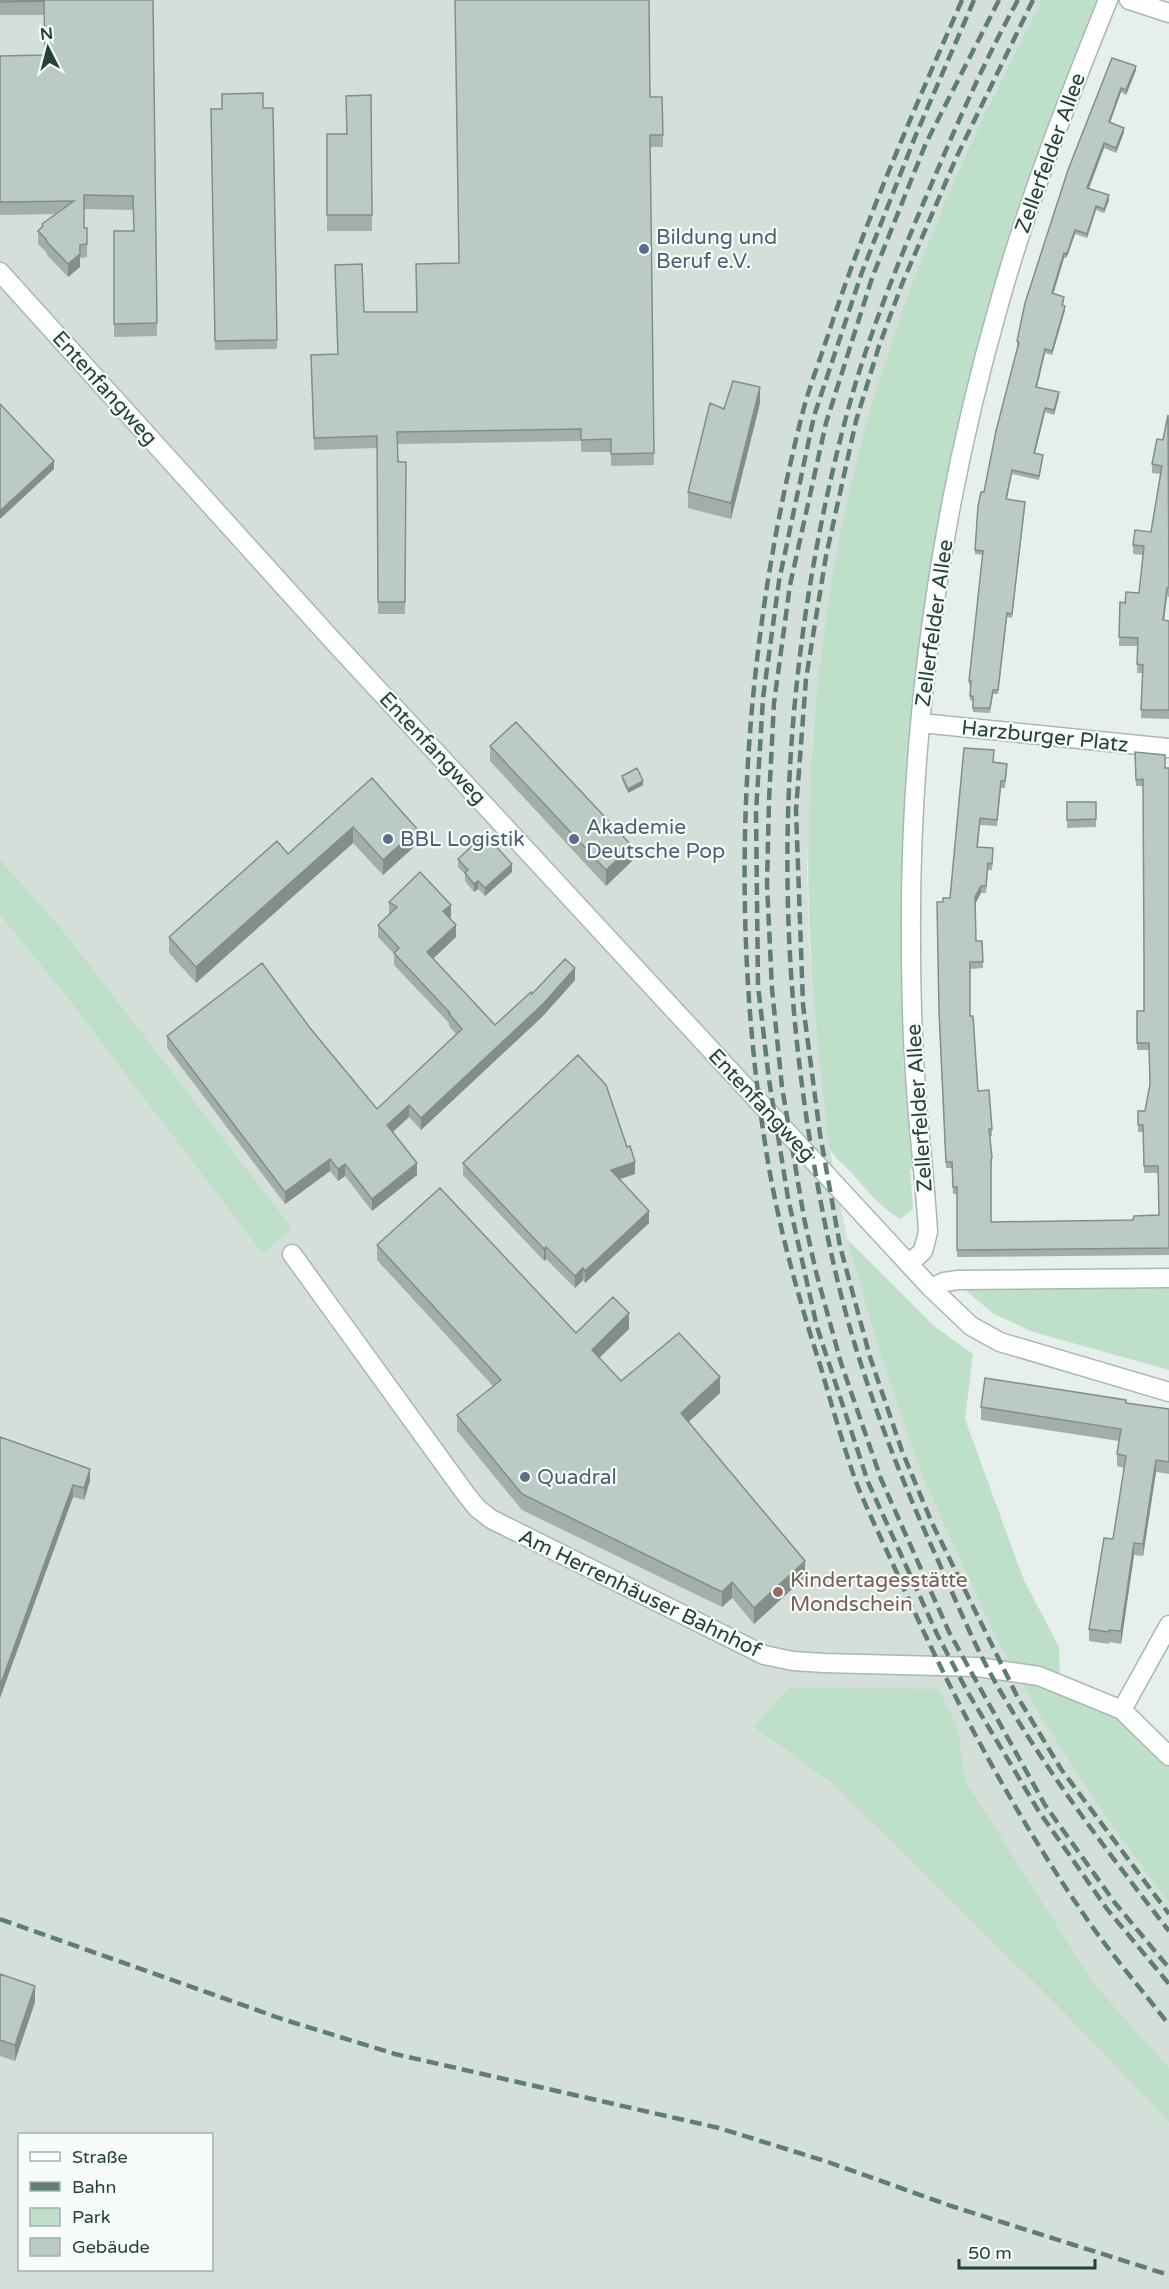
<svg xmlns="http://www.w3.org/2000/svg" width="1169" height="2289" font-family="'Varela Round',sans-serif">
	<rect width="100%" height="100%" fill="#e6efeb"/>
	<path fill="#d4dfda" fill-rule="evenodd" d="M 0,0 L 1042,0 L 996,90 L 938,220 L 888,352 L 851,485 L 826,615 L 812,738 L 807,868 L 809,942 L 815,1012 L 830,1150 L 847,1239 L 880,1354 L 1013,1670 L 1107,1819 L 1169,1903 L 1169,2289 L 0,2289 L 0,915 L 69,1000 L 263,1253 L 291,1227 L 66,934 L 0,859 ZM 20,2134 L 212,2134 L 212,2270 L 20,2270 Z"/>
	<path fill="#bfe0c8" d="M 1042,0 L 1103,0 L 964,411 L 903,941 L 903,1063 L 915,1166 L 910,1170 L 913,1209 L 900,1219 C 880,1207 865,1188 849,1170 C 843,1164 835,1158 831,1151 C 827,1143 827,1129 826,1119 C 821,1077 816,1033 813,990 C 797,780 821,551 889,350 C 929,229 983,113 1042,0 Z
		M 0,859 L 66,934 L 292,1228 L 263,1254 L 69,1000 L 0,915 Z
		M 847,1239 L 934,1326 L 973,1354 L 965,1419 L 1023,1578 L 1059,1647 L 1060,1683 L 1091,1696 L 1169,1758 L 1169,1903 L 1107,1819 L 1041,1717 L 997,1640 L 922,1475 L 880,1354 Z
		M 1169,1285 L 1169,1370 L 1033,1332 L 994,1314 L 964,1289 L 966,1286 Z
		M 790,1688 L 938,1689 L 957,1725 L 966,1782 L 1094,1984 L 1169,2068 L 1169,2122 L 1059,2007 L 833,1784 L 753,1726 Z"/>
	<g fill="none" stroke-linecap="round" stroke-linejoin="round">
		<defs>
			<path id="street" d="M 1129,0 L 1169,13
				M 0,272 L 334,642 L 931,1288 L 971,1326 L 1000,1342 L 1169,1392
				M 921,723 L 1169,748
				M 292,1254 L 465,1493 L 477,1508 L 491,1519 L 764,1655 L 793,1661 L 824,1663 L 977,1667 L 1039,1676 L 1122,1710 L 1169,1756
				M 909,1264 L 923,1251 L 928,1232 C 925,1179 918,1127 915,1074 C 912,1030 911,986 911,941 C 909,727 940,510 999,304 C 1028,200 1068,99 1108,0
				M 931,1288 L 944,1282 L 958,1280 L 1169,1278
				M 1122,1710 L 1169,1625"/>
		</defs>
		<use href="#street" stroke="#a8b8b2" stroke-width="21"/>
		<use href="#street" stroke="#fff" stroke-width="18"/>
		<path stroke="#5f7d75" stroke-width="4.5" stroke-dasharray="12 6" stroke-linecap="butt" d="M 962,0 C 914,110 866,219 829,332 C 820,360 809,387 802,415 C 740,660 727,919 769,1168 C 781,1236 800,1303 821,1368 C 832,1406 843,1445 856,1482 C 868,1512 883,1542 896,1571 C 950,1693 1013,1813 1089,1922 C 1114,1958 1143,1991 1169,2025
			M 974,0 L 915,137 L 862,272 L 814,416 L 779,581 L 763,698 L 756,812 L 758,986 L 769,1080 L 788,1198 L 817,1327 L 868,1482 L 937,1634 L 967,1691 L 1038,1810 L 1107,1909 L 1169,1984
			M 999,0 L 926,143 L 872,278 L 826,423 L 790,585 L 774,703 L 769,800 L 767,884 L 772,989 L 782,1087 L 804,1218 L 816,1272 L 841,1363 L 881,1479 L 949,1632 L 1045,1805 L 1115,1903 L 1169,1968
			M 1018,0 C 983,63 954,131 926,197 C 895,270 865,344 845,421 C 780,669 770,917 815,1170 C 826,1234 840,1299 860,1361 C 880,1424 904,1485 931,1545 C 954,1595 974,1647 1002,1694 C 1051,1778 1110,1855 1169,1931
			M 1033,0 L 957,156 L 902,284 L 879,346 L 856,421 L 826,556 L 806,679 L 796,810 L 803,1005 L 820,1134 L 840,1246 L 870,1357 L 902,1451 L 932,1523 L 1017,1696 L 1061,1769 L 1169,1914
			M 0,1919 L 282,2019 L 395,2054 L 719,2128 L 828,2162 L 951,2206 L 1169,2275"/>
	</g>
	<path fill="#a1aea9" d="M 0,0 L 153,0 L 157,336 L 114,337 L 114,231 L 134,231 L 133,210 L 84,209 L 84,228 L 87,228 L 87,257 L 80,258 L 80,267 L 68,277 L 47,255 L 46,252 L 38,244 L 38,231 L 42,228 L 42,224 L 55,214 L 0,215 L 0,56 L 45,55 L 44,15 L 0,15 Z
		M 1112,58 L 1136,70 L 1126,95 L 1121,92 L 1110,122 L 1124,132 L 1116,153 L 1104,148 L 1089,189 L 1109,200 L 1104,213 L 1096,210 L 1087,238 L 1075,234 L 1068,255 L 1066,258 L 1064,258 L 1053,294 L 1064,301 L 1063,305 L 1065,310 L 1052,355 L 1045,353 L 1037,387 L 1059,396 L 1054,415 L 1045,412 L 1035,453 L 1043,459 L 1039,480 L 1012,474 L 1007,499 L 1025,506 L 1012,618 L 1007,617 L 998,694 L 993,694 L 990,713 L 973,712 L 973,701 L 970,700 L 971,685 L 969,685 L 969,681 L 983,555 L 975,554 L 975,550 L 984,492 L 1018,346 L 1017,346 L 1017,341 Z
		M 371,95 L 372,231 L 327,231 L 327,134 L 346,134 Z
		M 650,97 L 663,135 L 663,147 L 650,147 L 654,465 L 611,466 L 611,452 L 581,452 L 581,441 L 398,444 L 398,462 L 406,462 L 405,614 L 378,614 L 377,448 L 314,450 L 311,367 L 338,354 L 335,265 L 364,312 L 417,312 L 459,263 Z
		M 273,108 L 277,349 L 215,350 L 211,109 Z
		M 760,403 L 731,519 L 688,508 L 688,492 L 724,409 Z
		M 1169,416 L 1169,597 L 1167,596 L 1164,620 L 1169,621 L 1169,719 L 1141,718 L 1143,673 L 1137,673 L 1138,646 L 1119,646 L 1120,602 L 1125,603 L 1139,593 L 1143,555 L 1133,554 L 1133,545 L 1151,532 L 1160,474 L 1152,473 L 1152,464 L 1163,440 Z
		M 490,746 L 632,861 L 606,886 L 490,761 Z
		M 1135,752 L 1165,768 L 1169,768 L 1169,1255 L 957,1257 L 957,1194 L 953,1194 L 952,1168 L 946,1168 L 939,1017 L 950,898 L 993,762 L 1007,771 L 1005,788 L 1001,788 L 997,826 L 980,825 L 978,847 L 993,855 L 992,870 L 988,870 L 986,893 L 981,893 L 975,904 L 976,941 L 982,941 L 983,968 L 970,969 L 970,1016 L 978,1091 L 992,1129 L 992,1136 L 990,1136 L 992,1158 L 992,1165 L 991,1165 L 991,1222 L 1133,1220 L 1159,1215 L 1158,1173 L 1144,1173 L 1143,1132 L 1138,1132 L 1138,1111 L 1145,1111 L 1150,1084 L 1149,1050 L 1137,1050 L 1137,1011 L 1144,1011 L 1144,962 L 1143,786 L 1136,786 Z
		M 622,776 L 643,785 L 628,793 L 622,780 Z
		M 372,778 L 417,844 L 383,875 L 353,843 L 196,983 L 169,953 L 169,937 L 288,854 Z
		M 1067,802 L 1096,802 L 1096,827 L 1067,828 Z
		M 458,859 L 512,872 L 485,896 L 478,889 L 474,892 L 465,881 L 465,874 L 458,867 Z
		M 389,902 L 451,917 L 449,918 L 456,937 L 433,959 L 495,1025 L 532,994 L 575,980 L 543,1016 L 421,1130 L 409,1117 L 393,1132 L 417,1175 L 372,1211 L 345,1176 L 338,1181 L 330,1171 L 285,1204 L 167,1048 L 167,1036 L 310,1028 L 377,1109 L 456,1034 L 449,1026 L 449,1023 L 394,965 L 394,954 L 378,937 L 378,925 L 389,914 Z
		M 463,1163 L 635,1174 L 619,1179 L 649,1223 L 585,1283 L 583,1280 L 575,1288 L 546,1259 L 544,1261 L 463,1175 Z
		M 377,1245 L 576,1333 L 629,1329 L 599,1358 L 621,1381 L 720,1393 L 688,1422 L 805,1577 L 754,1624 L 732,1598 L 722,1607 L 522,1510 L 457,1431 L 457,1415 L 493,1386 L 377,1260 Z
		M 1126,1403 L 1169,1409 L 1169,1474 L 1156,1472 L 1143,1556 L 1134,1555 L 1121,1644 L 1109,1642 L 1109,1644 L 1089,1641 L 1089,1629 L 1113,1539 L 1124,1468 L 1117,1466 L 1117,1454 L 1119,1441 L 981,1420 L 981,1407 Z
		M 0,1437 L 90,1481 L 84,1500 L 73,1497 L 0,1698 Z
		M 0,1974 L 35,2002 L 15,2061 L 0,2056 Z"/>
	<path fill="#838d89" d="M 1136,66 L 1136,70 L 1126,95 L 1126,90 Z
		M 1121,88 L 1121,92 L 1109,126 L 1109,122 Z
		M 1124,128 L 1124,132 L 1116,153 L 1116,148 Z
		M 1104,143 L 1104,148 L 1087,192 L 1087,188 Z
		M 1109,195 L 1109,200 L 1104,213 L 1104,209 Z
		M 1096,206 L 1096,210 L 1087,238 L 1087,234 Z
		M 1075,230 L 1075,234 L 1066,258 L 1066,254 Z
		M 1064,253 L 1064,258 L 1052,298 L 1052,293 Z
		M 80,254 L 80,267 L 68,277 L 68,264 Z
		M 1065,306 L 1065,310 L 1052,355 L 1052,351 Z
		M 1045,349 L 1045,353 L 1036,391 L 1036,387 Z
		M 760,387 L 760,403 L 731,519 L 731,503 Z
		M 1059,392 L 1059,396 L 1054,415 L 1054,410 Z
		M 1045,408 L 1045,412 L 1034,457 L 1034,453 Z
		M 54,461 L 54,469 L 0,519 L 0,511 Z
		M 1167,588 L 1167,596 L 1163,629 L 1163,620 Z
		M 643,781 L 643,785 L 628,793 L 628,789 Z
		M 353,827 L 353,843 L 196,983 L 196,967 Z
		M 417,829 L 417,844 L 383,875 L 383,860 Z
		M 632,846 L 632,861 L 606,886 L 606,870 Z
		M 512,864 L 512,872 L 485,896 L 485,888 Z
		M 478,881 L 478,889 L 474,892 L 474,884 Z
		M 981,886 L 981,893 L 975,904 L 975,897 Z
		M 451,905 L 451,917 L 443,923 L 443,911 Z
		M 456,925 L 456,937 L 427,964 L 427,952 Z
		M 575,968 L 575,980 L 543,1016 L 421,1130 L 421,1118 Z
		M 409,1105 L 409,1117 L 387,1137 L 387,1125 Z
		M 330,1159 L 330,1171 L 285,1204 L 285,1192 Z
		M 635,1162 L 635,1174 L 611,1182 L 611,1170 Z
		M 417,1163 L 417,1175 L 372,1211 L 372,1199 Z
		M 345,1164 L 345,1176 L 338,1181 L 338,1169 Z
		M 649,1211 L 649,1223 L 585,1283 L 585,1271 Z
		M 546,1247 L 546,1259 L 544,1261 L 544,1249 Z
		M 583,1268 L 583,1280 L 575,1288 L 575,1276 Z
		M 629,1313 L 629,1329 L 592,1365 L 592,1350 Z
		M 720,1377 L 720,1393 L 681,1429 L 681,1413 Z
		M 1156,1460 L 1156,1472 L 1143,1556 L 1143,1544 Z
		M 90,1469 L 90,1481 L 84,1500 L 84,1488 Z
		M 73,1485 L 73,1497 L 0,1698 L 0,1686 Z
		M 1134,1543 L 1134,1555 L 1121,1644 L 1121,1631 Z
		M 805,1561 L 805,1577 L 754,1624 L 754,1608 Z
		M 732,1582 L 732,1598 L 722,1607 L 722,1592 Z
		M 35,1986 L 35,2002 L 15,2061 L 15,2045 Z"/>
	<path fill="#bbcac4" stroke="#838d89" stroke-width="1.5" d="M 0,0 L 153,0 L 157,323 L 114,324 L 114,231 L 134,231 L 133,196 L 84,195 L 84,228 L 87,228 L 87,244 L 80,245 L 80,254 L 68,264 L 47,242 L 46,239 L 38,231 L 43,226 L 42,224 L 74,201 L 0,202 L 0,56 L 45,55 L 44,1 L 0,2 Z
		M 455,0 L 649,0 L 650,97 L 662,97 L 663,135 L 650,135 L 654,453 L 611,454 L 611,439 L 581,440 L 581,429 L 397,432 L 398,462 L 406,462 L 405,602 L 378,602 L 377,436 L 314,438 L 311,355 L 338,354 L 335,265 L 362,264 L 364,312 L 417,312 L 416,264 L 459,263 Z
		M 1112,58 L 1136,66 L 1126,90 L 1121,88 L 1109,122 L 1124,128 L 1116,148 L 1104,143 L 1087,188 L 1109,195 L 1104,209 L 1096,206 L 1087,234 L 1075,230 L 1068,251 L 1066,254 L 1064,253 L 1052,293 L 1064,297 L 1062,305 L 1065,306 L 1052,351 L 1045,349 L 1036,387 L 1059,392 L 1054,410 L 1045,408 L 1034,453 L 1043,455 L 1039,476 L 1012,470 L 1006,499 L 1025,502 L 1012,614 L 1007,613 L 998,690 L 993,690 L 990,708 L 973,708 L 973,696 L 970,696 L 971,681 L 969,681 L 983,551 L 975,550 L 978,506 L 981,492 L 984,492 L 996,431 L 1019,342 L 1017,341 L 1025,303 L 1068,170 Z
		M 263,93 L 263,108 L 273,108 L 277,340 L 215,341 L 211,109 L 222,109 L 222,94 Z
		M 371,95 L 372,215 L 327,215 L 327,134 L 347,134 L 346,96 Z
		M 733,381 L 760,387 L 731,503 L 688,492 L 710,403 L 724,409 Z
		M 0,404 L 54,461 L 0,511 Z
		M 1168,415 L 1169,588 L 1167,588 L 1163,620 L 1169,621 L 1169,710 L 1141,710 L 1143,665 L 1137,664 L 1138,638 L 1119,637 L 1120,602 L 1125,603 L 1126,592 L 1139,593 L 1144,546 L 1133,545 L 1135,530 L 1151,532 L 1162,466 L 1152,464 L 1157,439 L 1163,440 Z
		M 516,722 L 632,846 L 606,870 L 490,746 Z
		M 964,748 L 994,750 L 993,762 L 1007,764 L 1005,781 L 1001,781 L 997,820 L 980,818 L 977,847 L 993,848 L 992,864 L 988,863 L 986,886 L 981,886 L 975,897 L 976,941 L 982,941 L 983,962 L 970,962 L 970,1016 L 973,1016 L 978,1091 L 989,1090 L 992,1129 L 989,1129 L 992,1158 L 991,1159 L 991,1222 L 1133,1220 L 1134,1216 L 1159,1215 L 1158,1166 L 1144,1166 L 1143,1125 L 1138,1125 L 1138,1111 L 1145,1111 L 1150,1084 L 1149,1043 L 1137,1043 L 1137,1011 L 1144,1011 L 1144,958 L 1143,779 L 1136,780 L 1135,752 L 1165,755 L 1165,768 L 1169,768 L 1169,1248 L 957,1250 L 957,1187 L 953,1187 L 952,1162 L 946,1162 L 939,1011 L 937,902 L 943,902 L 943,898 L 950,898 Z
		M 637,768 L 643,781 L 628,789 L 622,776 Z
		M 372,778 L 417,829 L 383,860 L 353,827 L 196,967 L 169,937 L 277,841 L 288,854 Z
		M 1067,802 L 1096,802 L 1096,819 L 1067,820 Z
		M 485,834 L 512,864 L 485,888 L 478,881 L 474,884 L 465,873 L 468,870 L 458,859 Z
		M 420,872 L 451,905 L 443,911 L 456,925 L 427,952 L 495,1025 L 531,992 L 532,994 L 565,959 L 575,968 L 543,1004 L 421,1118 L 409,1105 L 387,1125 L 417,1163 L 372,1199 L 345,1164 L 338,1169 L 330,1159 L 285,1192 L 167,1036 L 262,963 L 310,1028 L 377,1109 L 462,1029 L 449,1014 L 450,1013 L 394,953 L 399,948 L 378,925 L 397,907 L 389,902 Z
		M 578,1055 L 606,1085 L 627,1147 L 630,1146 L 635,1162 L 611,1170 L 649,1211 L 585,1271 L 583,1268 L 575,1276 L 546,1247 L 544,1249 L 463,1163 Z
		M 440,1188 L 576,1333 L 613,1297 L 629,1313 L 592,1350 L 621,1381 L 679,1333 L 720,1377 L 681,1413 L 805,1561 L 754,1608 L 732,1582 L 722,1592 L 522,1494 L 457,1415 L 501,1380 L 377,1245 Z
		M 985,1378 L 1126,1400 L 1126,1403 L 1169,1409 L 1169,1462 L 1156,1460 L 1143,1544 L 1134,1543 L 1121,1631 L 1109,1630 L 1109,1632 L 1089,1629 L 1104,1538 L 1113,1539 L 1126,1456 L 1117,1454 L 1121,1429 L 981,1407 Z
		M 0,1437 L 90,1469 L 84,1488 L 73,1485 L 0,1686 Z
		M 0,1974 L 35,1986 L 15,2045 L 0,2040 Z"/>
	<g fill="#5c6f8a" stroke="#f7fbf9" stroke-width="2">
		<circle cx="644" cy="249" r="6"/>
		<circle cx="388" cy="839" r="6"/>
		<circle cx="574" cy="839" r="6"/>
		<circle cx="525" cy="1477" r="6"/>
	</g>
	<circle fill="#8d6e63" stroke="#f7fbf9" stroke-width="2" cx="778" cy="1592" r="6"/>
	<g text-anchor="middle" stroke-width="4.5" stroke-linejoin="round" paint-order="stroke">
		<g font-size="21" fill="#24423a" stroke="#f7fbf9">
			<text transform="translate(1050 153) rotate(-70)" y="7">Zellerfelder Allee</text>
			<text transform="translate(105 388) rotate(48)" y="7">Entenfangweg</text>
			<text transform="translate(934 623) rotate(-82)" y="7">Zellerfelder Allee</text>
			<text transform="translate(1045 736) rotate(6)" y="7">Harzburger Platz</text>
			<text transform="translate(433 748) rotate(47)" y="7">Entenfangweg</text>
			<text transform="translate(762 1105) rotate(47)" y="7">Entenfangweg</text>
			<text transform="translate(919 1108) rotate(-94)" y="7">Zellerfelder Allee</text>
			<text transform="translate(640 1593) rotate(26)" y="7">Am Herrenhäuser Bahnhof</text>
		</g>
		<g font-size="21" fill="#4e5e75" stroke="#f7fbf9" text-anchor="start">
			<text x="656" y="244">Bildung und<tspan x="656" dy="24">Beruf e.V.</tspan></text>
			<text x="586" y="834">Akademie<tspan x="586" dy="24">Deutsche Pop</tspan></text>
			<text x="400" y="846">BBL Logistik</text>
			<text x="537" y="1484">Quadral</text>
		</g>
		<g font-size="21" fill="#785e54" stroke="#f7fbf9" text-anchor="start">
			<text x="790" y="1587">Kindertagesstätte<tspan x="790" dy="24">Mondschein</tspan></text>
		</g>
	</g>
	<rect x="18" y="2133" width="195" height="138" fill="#f7fbf9" stroke="#a3b1ad" stroke-width="1.5"/>
	<rect x="30" y="2152" width="30" height="9" fill="#ffffff" stroke="#a3b1ad" stroke-width="1.5"/>
	<text x="72" y="2163" font-size="18" fill="#24423a">Straße</text>
	<rect x="30" y="2182" width="30" height="9" fill="#5f7d75" stroke="#a3b1ad" stroke-width="1.5"/>
	<text x="72" y="2193" font-size="18" fill="#24423a">Bahn</text>
	<rect x="30" y="2208" width="30" height="18" fill="#bfe0c8" stroke="#a3b1ad" stroke-width="1.5"/>
	<text x="72" y="2223" font-size="18" fill="#24423a">Park</text>
	<rect x="30" y="2238" width="30" height="18" fill="#bbcac4" stroke="#a3b1ad" stroke-width="1.5"/>
	<text x="72" y="2253" font-size="18" fill="#24423a">Gebäude</text>
	<g transform="translate(48 48) rotate(354)" stroke="#f7fbf9" stroke-width="4.5" paint-order="stroke">
	<path d="M0-4.5L10 22L0 15L-10 22Z" fill="#24423a"/>
	<text y="-9" font-size="16" font-weight="bold" text-anchor="middle" fill="#24423a">N</text>
	</g>
	<path d="M959 2259v9h136v-9" fill="none" stroke="#24423a" stroke-width="3"/>
	<text x="968" y="2259" font-size="18" fill="#24423a" stroke="#f7fbf9" stroke-width="4.5" paint-order="stroke">50 m</text>
</svg>
